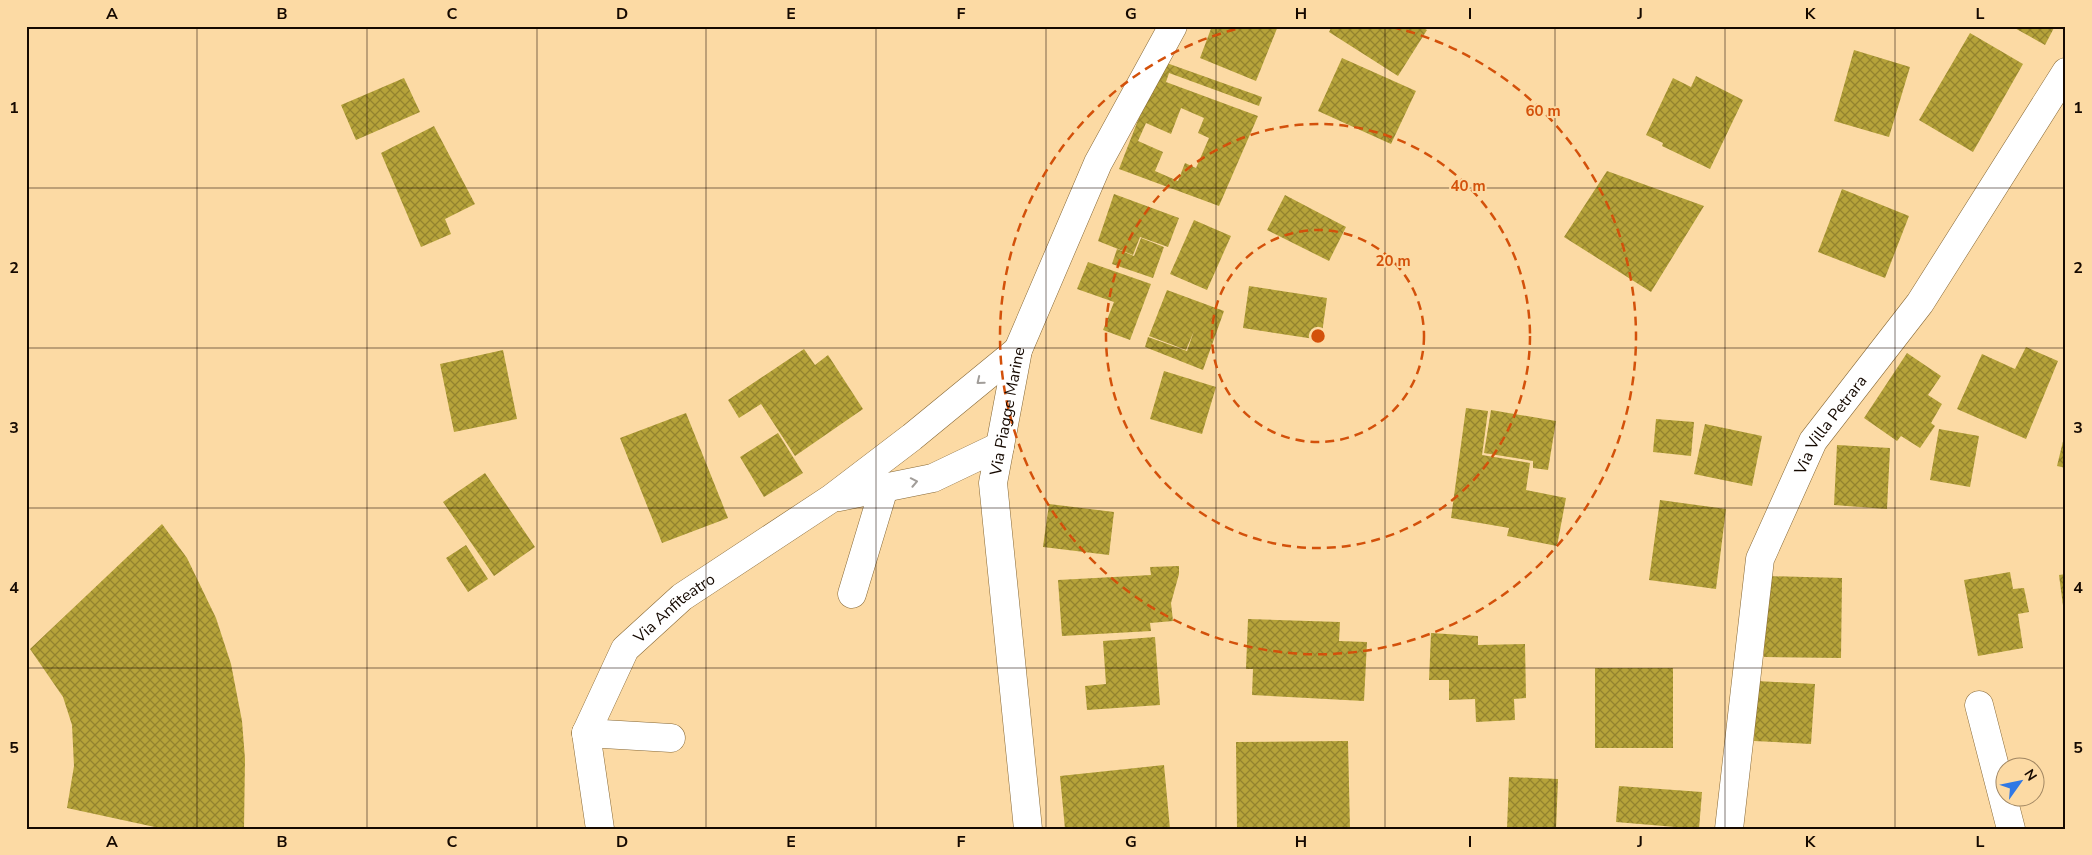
<svg xmlns="http://www.w3.org/2000/svg" width="2092" height="855" font-family="'Nunito Sans',sans-serif">
	<defs>
		<pattern id="building-cross-hatch" width="8" height="8" patternUnits="userSpaceOnUse" patternTransform="scale(1.25)"><rect width="8" height="8" fill="#b6a33a"/><path d="M0 0l8 8M0 8l8-8" fill="none" stroke="#93832e"/></pattern>
	</defs>
	<rect width="100%" height="100%" fill="#fcdaa4"/>
	<path fill="url(#building-cross-hatch)" fill-rule="evenodd" d="M 1212,26 L 1278,26 L 1256,81 L 1200,58 Z
		M 1332,26 L 1420,26 L 1427,30 L 1398,76 L 1329,32 Z
		M 2011,26 L 2055,26 L 2045,45 Z
		M 1970,33 L 2023,64 L 1973,152 L 1919,120 Z
		M 1854,50 L 1910,67 L 1889,137 L 1834,121 Z
		M 1342,58 L 1416,91 L 1391,144 L 1318,111 Z
		M 1161,61 L 1262,97 L 1259,106 L 1169,73 L 1166,82 L 1258,116 L 1219,206 L 1119,169 ZM 1181,108 L 1204,118 L 1198,133 L 1209,138 L 1196,168 L 1185,163 L 1178,181 L 1155,171 L 1163,152 L 1138,141 L 1146,123 L 1171,134 Z
		M 1696,76 L 1743,100 L 1710,169 L 1662,146 L 1663,143 L 1646,135 L 1673,78 L 1691,87 Z
		M 404,78 L 420,112 L 356,140 L 341,105 Z
		M 434,126 L 475,204 L 445,219 L 451,234 L 421,247 L 381,153 Z
		M 1607,171 L 1704,206 L 1651,292 L 1564,237 Z
		M 1842,189 L 1909,216 L 1885,278 L 1818,252 Z
		M 1114,194 L 1179,218 L 1168,247 L 1140,237 L 1133,255 L 1098,241 Z
		M 1285,195 L 1346,227 L 1329,261 L 1267,230 Z
		M 1194,220 L 1231,236 L 1207,290 L 1170,274 Z
		M 1141,238 L 1164,247 L 1153,278 L 1112,264 L 1117,249 L 1134,256 Z
		M 1088,262 L 1151,284 L 1130,340 L 1103,330 L 1114,302 L 1077,289 Z
		M 1249,286 L 1327,298 L 1321,340 L 1243,328 Z
		M 1167,290 L 1224,311 L 1203,370 L 1145,347 L 1148,337 L 1187,351 L 1194,331 L 1186,350 L 1149,336 Z
		M 2026,347 L 2058,361 L 2026,439 L 1957,409 L 1982,354 L 2015,369 Z
		M 804,349 L 815,365 L 828,355 L 863,409 L 795,456 L 761,404 L 739,418 L 728,400 Z
		M 503,350 L 517,419 L 454,432 L 440,364 Z
		M 1907,353 L 1941,376 L 1928,395 L 1942,404 L 1931,423 L 1935,426 L 1920,448 L 1901,436 L 1897,441 L 1864,418 Z
		M 1164,371 L 1216,387 L 1202,434 L 1150,419 Z
		M 1466,408 L 1488,411 L 1482,455 L 1530,463 L 1526,490 L 1566,498 L 1557,546 L 1507,536 L 1509,528 L 1451,518 Z
		M 1491,410 L 1556,421 L 1548,470 L 1533,468 L 1533,461 L 1484,453 Z
		M 686,413 L 728,518 L 662,543 L 620,438 Z
		M 1656,419 L 1694,422 L 1691,456 L 1653,452 Z
		M 1705,424 L 1762,436 L 1752,486 L 1694,474 Z
		M 1939,429 L 1979,436 L 1970,487 L 1930,480 Z
		M 778,433 L 803,473 L 764,497 L 740,457 Z
		M 2065,433 L 2066,433 L 2066,468 L 2057,466 Z
		M 1837,445 L 1890,448 L 1887,509 L 1834,505 Z
		M 485,473 L 535,547 L 494,576 L 443,502 Z
		M 1660,500 L 1726,509 L 1716,589 L 1649,580 Z
		M 1049,504 L 1114,512 L 1109,555 L 1043,547 Z
		M 162,524 L 187,558 L 216,618 L 231,664 L 242,721 L 245,759 L 244,829 L 164,829 L 67,808 L 74,766 L 72,725 L 63,697 L 30,649 Z
		M 466,545 L 488,579 L 468,592 L 446,558 Z
		M 1179,566 L 1179,574 L 1171,603 L 1173,621 L 1150,623 L 1151,631 L 1062,636 L 1058,580 L 1151,575 L 1150,567 Z
		M 2010,572 L 2013,589 L 2024,588 L 2029,612 L 2018,614 L 2023,648 L 1978,656 L 1964,580 Z
		M 2066,574 L 2066,621 L 2065,621 L 2059,575 Z
		M 1765,576 L 1842,578 L 1841,658 L 1764,657 Z
		M 1248,619 L 1340,622 L 1339,641 L 1367,642 L 1364,701 L 1252,695 L 1253,669 L 1246,669 Z
		M 1431,633 L 1478,636 L 1478,645 L 1525,644 L 1526,698 L 1514,699 L 1515,720 L 1476,722 L 1475,699 L 1449,700 L 1449,680 L 1429,680 Z
		M 1155,637 L 1160,705 L 1087,710 L 1085,686 L 1106,684 L 1103,641 Z
		M 1595,668 L 1673,668 L 1673,748 L 1595,748 Z
		M 1757,681 L 1815,684 L 1811,744 L 1754,741 Z
		M 1348,741 L 1350,829 L 1237,829 L 1236,742 Z
		M 1164,765 L 1170,829 L 1065,829 L 1060,776 Z
		M 1509,777 L 1558,779 L 1556,829 L 1507,829 Z
		M 1619,786 L 1702,792 L 1699,829 L 1616,822 Z"/>
	<g fill="none" stroke-linecap="round" stroke-linejoin="round">
		<defs>
			<g id="minor">
				<path d="M 839,497 L 933,478 L 1000,446"/>
				<path d="M 852,594 L 884,488"/>
				<path d="M 1979,705 L 2011,829"/>
				<path d="M 586,733 L 671,738"/>
				<path id="s1" d="M 600,829 L 586,733 L 625,649 L 682,597 L 832,498 L 912,437 L 1018,350"/>
				<path id="s2" d="M 1028,829 L 993,483 L 1018,350 L 1098,163 L 1173,26"/>
				<path id="s3" d="M 1729,829 L 1760,559 L 1813,441 L 1920,303 L 2066,72"/>
			</g>
		</defs>
		<use href="#minor" stroke="#876835" stroke-width="29"/>
		<use href="#minor" stroke="#fff" stroke-width="28"/>
	</g>
	<defs><path id="oneway-chevron" d="M-2-3.5L2.5 0L-2 3.5" fill="none" stroke-width="1.6" stroke-linecap="round" stroke-linejoin="round" transform="scale(1.25)"/></defs>
	<g stroke="#a19d99">
		<use href="#oneway-chevron" transform="translate(980 381) rotate(141)"/>
		<use href="#oneway-chevron" transform="translate(914 482) rotate(-11)"/>
	</g>
	<path fill="none" stroke="#150900" stroke-width="1" stroke-opacity="0.55" d="M 197,26 L 197,829M 367,26 L 367,829M 537,26 L 537,829M 706,26 L 706,829M 876,26 L 876,829M 1046,26 L 1046,829M 1216,26 L 1216,829M 1385,26 L 1385,829M 1555,26 L 1555,829M 1725,26 L 1725,829M 1895,26 L 1895,829M 26,188 L 2066,188M 26,348 L 2066,348M 26,508 L 2066,508M 26,668 L 2066,668"/>
	<g fill="none" stroke="#d3510b" stroke-width="2.5" stroke-dasharray="9 6">
		<circle cx="1318" cy="336" r="106"/>
		<circle cx="1318" cy="336" r="212"/>
		<path d="M1392 27A318 318 0 1 1 1244 27"/>
	</g>
	<g text-anchor="middle" stroke-width="4" stroke-linejoin="round" paint-order="stroke">
		<g font-size="16" fill="#150900" stroke="#fcdaa4">
			<text dy="6" stroke="none"><textPath href="#s2" startOffset="421">Via Piagge Marine</textPath></text>
			<text dy="6" stroke="none"><textPath href="#s3" startOffset="424">Via Villa Petrara</textPath></text>
			<text dy="6" stroke="none"><textPath href="#s1" startOffset="254">Via Anfiteatro</textPath></text>
		</g>
	</g>
	<circle cx="1318" cy="336" r="8" fill="#d3510b" stroke="#fcdaa4" stroke-width="2.5"/>
	<g font-size="15" text-anchor="middle" font-weight="bold" fill="#d3510b" stroke="#fcdaa4" stroke-width="4" stroke-linejoin="round" paint-order="stroke">
		<text x="1543" y="116">60 m</text>
		<text x="1468" y="191">40 m</text>
		<text x="1393" y="266">20 m</text>
	</g>
	<rect width="2092" height="855" fill="none" stroke="#fcdaa4" stroke-width="55"/>
	<g transform="translate(2020 782) rotate(57)"><circle r="24" fill="#fcdaa4" stroke="#a08662"/>
	<path d="M0-4L9 19L0 12L-9 19Z" fill="#3078e5"/>
	<text y="-8" font-size="14" font-weight="bold" text-anchor="middle" fill="#150900">N</text>
	</g>
	<rect x="28" y="28" width="2036" height="800" fill="none" stroke="#150900" stroke-width="2"/>
	<g font-size="16" text-anchor="middle" font-weight="bold" fill="#150900">
		<text x="112" y="19">A</text>
		<text x="282" y="19">B</text>
		<text x="452" y="19">C</text>
		<text x="622" y="19">D</text>
		<text x="791" y="19">E</text>
		<text x="961" y="19">F</text>
		<text x="1131" y="19">G</text>
		<text x="1301" y="19">H</text>
		<text x="1470" y="19">I</text>
		<text x="1640" y="19">J</text>
		<text x="1810" y="19">K</text>
		<text x="1980" y="19">L</text>
		<text x="14" y="113">1</text>
		<text x="2078" y="113">1</text>
		<text x="14" y="273">2</text>
		<text x="2078" y="273">2</text>
		<text x="14" y="433">3</text>
		<text x="2078" y="433">3</text>
		<text x="14" y="593">4</text>
		<text x="2078" y="593">4</text>
		<text x="14" y="753">5</text>
		<text x="2078" y="753">5</text>
		<text x="112" y="847">A</text>
		<text x="282" y="847">B</text>
		<text x="452" y="847">C</text>
		<text x="622" y="847">D</text>
		<text x="791" y="847">E</text>
		<text x="961" y="847">F</text>
		<text x="1131" y="847">G</text>
		<text x="1301" y="847">H</text>
		<text x="1470" y="847">I</text>
		<text x="1640" y="847">J</text>
		<text x="1810" y="847">K</text>
		<text x="1980" y="847">L</text>
	</g>
</svg>
